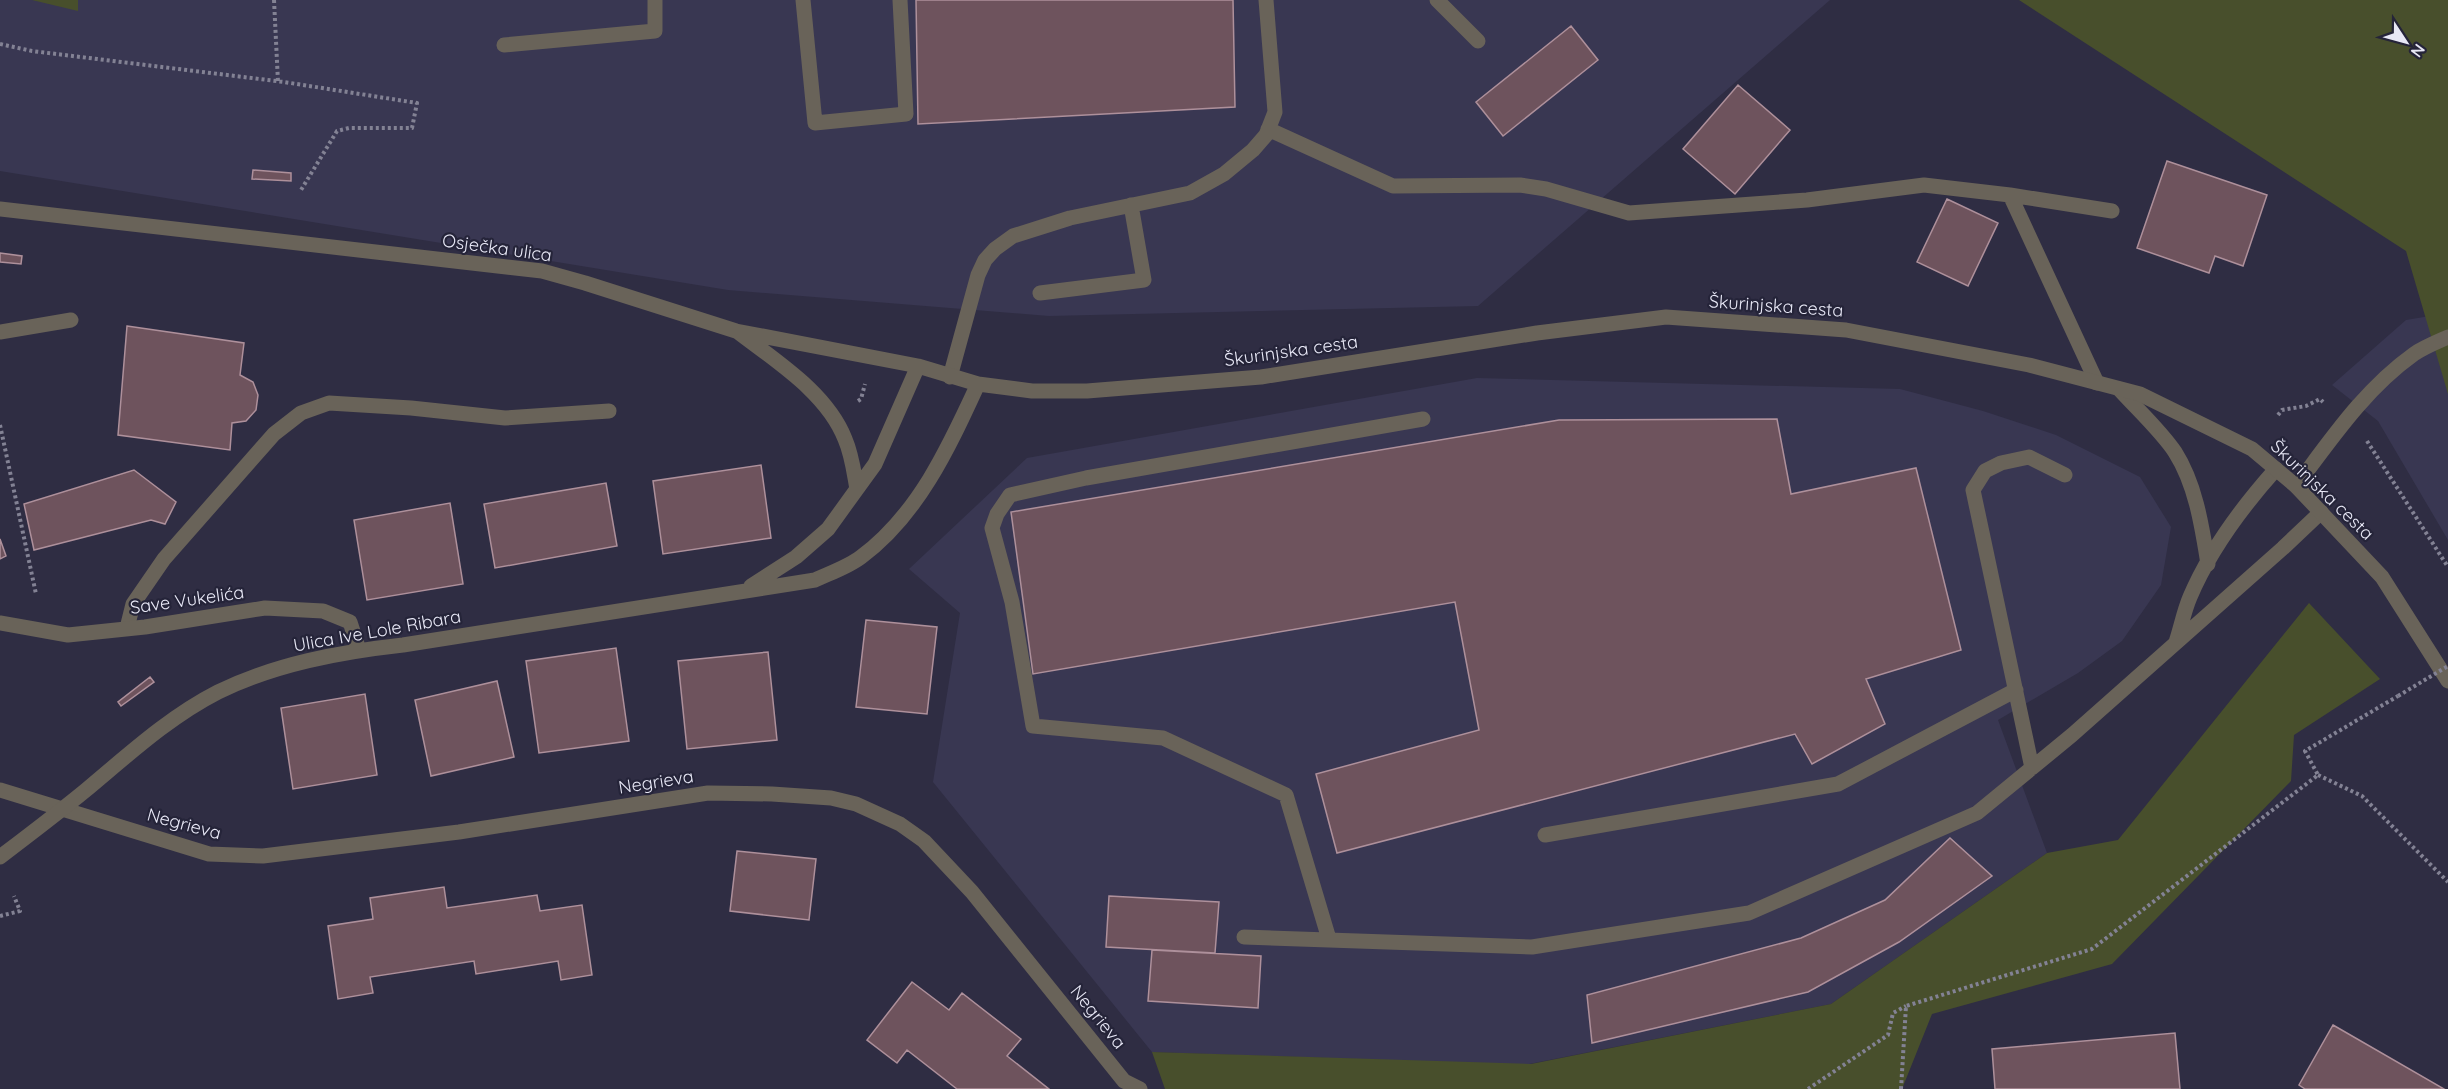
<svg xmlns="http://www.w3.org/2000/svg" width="2448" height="1089" font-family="Quicksand,sans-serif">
	<rect width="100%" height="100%" fill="#2f2d43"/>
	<path fill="#393752" d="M 0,0 L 1830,0 L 1478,306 L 1049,316 L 728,290 L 0,171 Z
		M 2448,313 L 2448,540 L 2378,421 L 2332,385 L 2406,320 Z
		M 1477,378 L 1900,389 L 1983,411 L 2056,435 L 2140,477 L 2171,527 L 2161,585 L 2122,641 L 2078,673 L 1998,720 L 2047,853 L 1831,1004 L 1524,1065 L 1152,1052 L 933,782 L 960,613 L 909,569 L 1027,458 Z"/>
	<path fill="#484f2c" d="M 32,0 L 78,0 L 78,11 Z
		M 2019,0 L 2448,0 L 2448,394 L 2406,251 Z
		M 2309,603 L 2380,679 L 2294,735 L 2291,781 L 2112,964 L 1932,1014 L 1902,1089 L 1165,1089 L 1152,1052 L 1531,1064 L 1831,1004 L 2047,853 L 2118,840 Z"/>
	<path fill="#6e535d" stroke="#ae909b" stroke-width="1.5" d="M 916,0 L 1233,0 L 1235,107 L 918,124 Z
		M 1571,26 L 1598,60 L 1503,136 L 1476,102 Z
		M 1738,85 L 1790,130 L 1735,194 L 1683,149 Z
		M 2167,161 L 2267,195 L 2243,266 L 2215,256 L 2209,273 L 2137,248 Z
		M 253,170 L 291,173 L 291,181 L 252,179 Z
		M 1947,199 L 1998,223 L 1968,286 L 1917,262 Z
		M 0,253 L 22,256 L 21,264 L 0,262 Z
		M 127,326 L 244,343 L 240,375 L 253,382 L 258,395 L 256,410 L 246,421 L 232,423 L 230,450 L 118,435 Z
		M 1777,419 L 1791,494 L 1916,468 L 1961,650 L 1866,679 L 1885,724 L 1812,764 L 1795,734 L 1337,853 L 1316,774 L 1479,730 L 1455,602 L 1033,674 L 1011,512 L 1559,420 Z
		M 761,465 L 771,538 L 663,554 L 653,481 Z
		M 134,470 L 176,502 L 165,524 L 151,520 L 34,550 L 24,504 Z
		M 606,483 L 617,546 L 495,568 L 484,504 Z
		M 450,503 L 463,584 L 367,600 L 354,520 Z
		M 0,539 L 6,556 L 0,559 Z
		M 866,620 L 937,627 L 927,714 L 856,707 Z
		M 616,648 L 629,741 L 539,753 L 526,661 Z
		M 768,652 L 777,740 L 687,749 L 678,661 Z
		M 150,677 L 154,682 L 121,706 L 118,702 Z
		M 497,681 L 514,757 L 431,776 L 415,700 Z
		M 365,694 L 377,775 L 293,789 L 281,708 Z
		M 1950,838 L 1992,876 L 1899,942 L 1808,992 L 1592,1043 L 1587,995 L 1801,938 L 1885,900 Z
		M 737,851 L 816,859 L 809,920 L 730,911 Z
		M 444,887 L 447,908 L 537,895 L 540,911 L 582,905 L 592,975 L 561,980 L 558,961 L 476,974 L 474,961 L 370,977 L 373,993 L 338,999 L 328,926 L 373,919 L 370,898 Z
		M 1109,896 L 1219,902 L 1215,953 L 1106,947 Z
		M 1152,950 L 1261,956 L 1258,1008 L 1148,1001 Z
		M 912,982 L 949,1010 L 962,993 L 1021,1039 L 1007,1056 L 1049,1089 L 957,1089 L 907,1050 L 897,1063 L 867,1040 Z
		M 2333,1025 L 2444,1089 L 2305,1089 L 2299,1085 Z
		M 2175,1033 L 2180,1089 L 1995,1089 L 1992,1049 Z"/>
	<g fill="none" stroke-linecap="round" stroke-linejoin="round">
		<path stroke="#838294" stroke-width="4" stroke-dasharray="3 3" stroke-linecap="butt" d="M 274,0 L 278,82
			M 0,44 L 32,51 L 284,82 L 417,103 L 412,128 L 349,128 L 337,131 L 301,190
			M 858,401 L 861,399 L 865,384
			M 2278,415 L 2282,410 L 2306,406 L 2320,399 L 2323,402
			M 0,425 L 36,594
			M 2367,441 L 2448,567
			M 2318,775 L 2362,796 L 2448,882
			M 0,916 L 20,911 L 14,896
			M 1808,1089 L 1888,1035 L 1893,1013 L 1906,1006
			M 1901,1089 L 1906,1006 L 2092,949 L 2318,775 L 2305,751 L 2398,696"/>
		<path stroke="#696359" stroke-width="15" d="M 803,0 L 815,123 L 906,114 L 900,0
			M 1437,0 L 1478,41
			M 504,45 L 655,31 L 655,0
			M 1268,129 L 1393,186 L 1520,185 L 1546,189 L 1629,213 L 1807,200 L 1924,185 L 2010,195 L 2112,211
			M 2010,195 L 2097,383
			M 1040,293 L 1144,280 L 1131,205
			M 0,332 L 71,320
			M 950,377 L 978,275 L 985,260 L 995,249 L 1013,236 L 1070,218 L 1190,193 L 1224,174 L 1253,150 L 1266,135 L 1275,112 L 1266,0
			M 2119,389 C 2137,409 2161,431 2175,452 C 2196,485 2202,527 2208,564
			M 2296,486 C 2332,438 2365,389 2414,354 C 2424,347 2437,342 2448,337
			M 127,628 L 133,604 L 164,559 L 274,434 L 301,413 L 329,403 L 411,408 L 505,418 L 609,411
			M 2176,642 C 2181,627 2184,611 2190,597 C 2210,550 2242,507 2276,469
			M 2032,768 L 1973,490 L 1985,471 L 2001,463 L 2029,457 L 2065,475
			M 1545,835 L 1838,784 L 2016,690
			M 1244,937 L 1532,947 L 1749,913 L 1977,813 L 2072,735 L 2283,548 L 2321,512
			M 1329,939 L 1286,795 L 1163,738 L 1033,726 L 1012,602 L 992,528 L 997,514 L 1010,495 L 1086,478 L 1423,419"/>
		<path stroke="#696359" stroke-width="15" d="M 0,623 L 68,635 L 145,627 L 265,608 L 323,611 L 350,622 L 359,650
			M 0,790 L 209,854 L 263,856 L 459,832 L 708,793 L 772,794 L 831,798 L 856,804 L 900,824 L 924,841 L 972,892 L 1124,1081 L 1140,1089"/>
		<path stroke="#696359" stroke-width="15" d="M 0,209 L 542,271 L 585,283 L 736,331 L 918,366 L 978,384 L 1032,391 L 1087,391 L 1261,377 L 1537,333 L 1666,317 L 1846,330 L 2029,365 L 2140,394 L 2252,449 L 2296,486 L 2382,577 L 2448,681
			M 738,332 C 777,362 827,393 845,439 C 852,455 854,473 857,489
			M 751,586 L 796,557 L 828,529 L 875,464 L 918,366
			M 0,857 C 29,835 58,813 86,790 C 128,755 169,717 218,692 C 275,664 340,652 403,645 L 815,580 C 830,573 848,567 861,557 C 918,515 949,447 978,384"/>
		<path stroke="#838294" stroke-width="4" stroke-dasharray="3 3" stroke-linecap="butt" d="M 2398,696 L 2448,666"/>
	</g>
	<g text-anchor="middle" stroke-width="4.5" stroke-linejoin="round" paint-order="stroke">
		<g font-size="18" fill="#e8e8f6" stroke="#252439">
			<text transform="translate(497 248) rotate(8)" y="6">Osječka ulica</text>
			<text transform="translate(1776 306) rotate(4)" y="6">Škurinjska cesta</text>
			<text transform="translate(1291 351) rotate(-8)" y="6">Škurinjska cesta</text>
			<text transform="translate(2322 490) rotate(44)" y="6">Škurinjska cesta</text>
			<text transform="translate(187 600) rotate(-8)" y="6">Save Vukelića</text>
			<text transform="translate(377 631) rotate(-10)" y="6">Ulica Ive Lole Ribara</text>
			<text transform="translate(656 782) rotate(-9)" y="6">Negrieva</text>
			<text transform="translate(184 824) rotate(15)" y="6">Negrieva</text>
			<text transform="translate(1098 1017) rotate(51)" y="6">Negrieva</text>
		</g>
	</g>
	<g transform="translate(2406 42) rotate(126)" stroke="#252439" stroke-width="4.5" paint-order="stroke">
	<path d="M0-4.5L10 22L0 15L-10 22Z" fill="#e8e8f6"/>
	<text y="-9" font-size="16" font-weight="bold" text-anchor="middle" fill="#e8e8f6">N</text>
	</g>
</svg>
